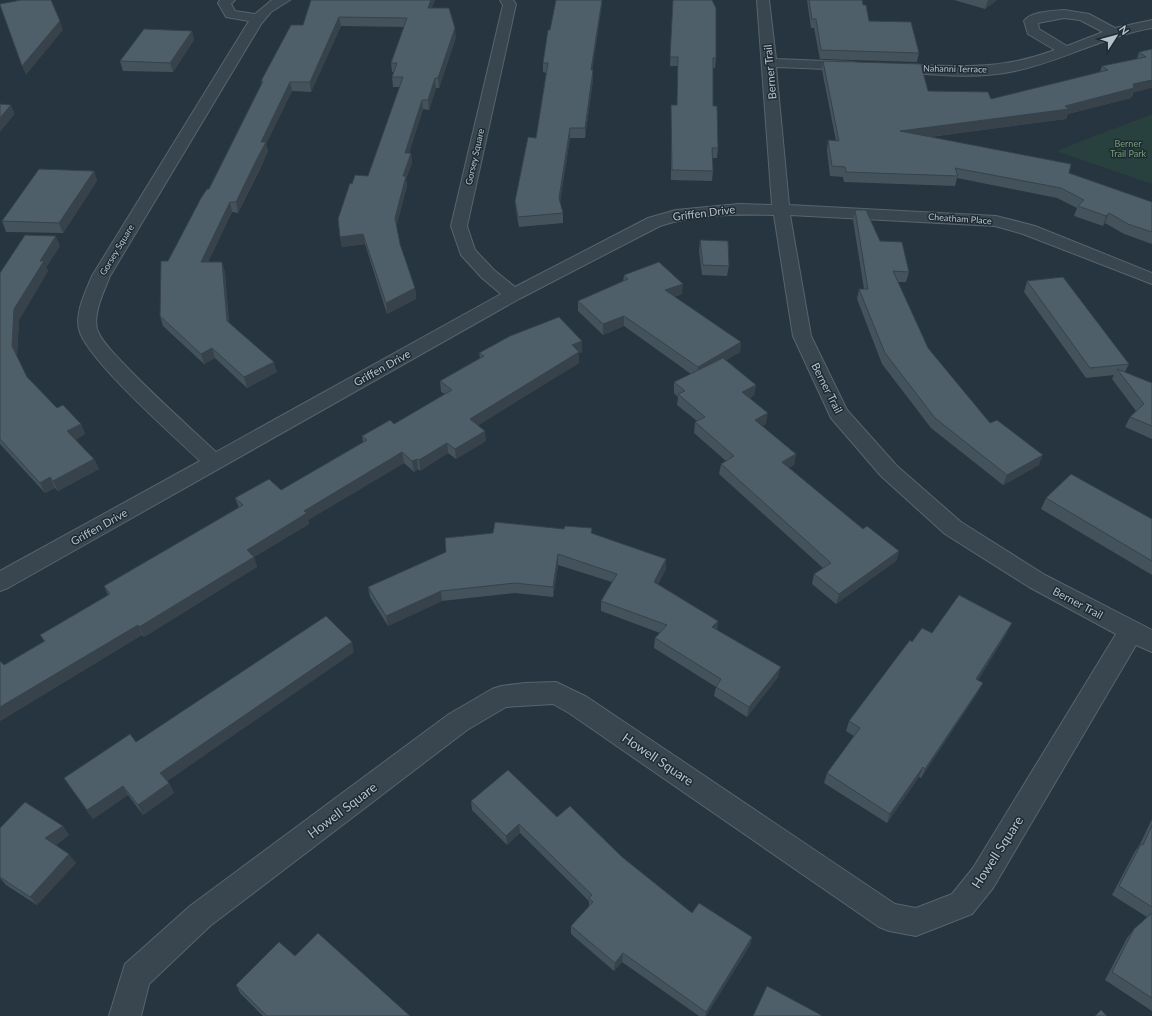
<svg xmlns="http://www.w3.org/2000/svg" width="1152" height="1016" font-family="Lato,sans-serif">
	<rect width="100%" height="100%" fill="#26353f"/>
	<path fill="#28403e" d="M 1152,114 L 1152,184 L 1056,151 Z"/>
	<g fill="none" stroke-linecap="round" stroke-linejoin="round">
		<defs>
			<path id="minor" d="M 220,0 L 235,0 L 231,4 L 235,11 L 255,14 L 272,0 L 290,0 L 271,12 L 261,24 L 110,276 C 104,291 93,313 97,329 C 101,341 113,352 121,361 C 151,393 184,422 216,452 L 501,294 L 482,278 L 461,255 L 451,226 L 503,5 L 500,0 L 513,0 L 516,4 L 467,226 L 475,250 L 494,270 L 515,287 L 648,218 L 676,210 L 739,204 L 772,205 L 757,0 L 769,0 L 776,59 L 852,62 L 857,63 L 859,66 L 857,69 L 852,70 L 776,67 L 789,205 L 996,216 L 1035,226 L 1152,273 L 1152,284 L 1023,234 L 995,226 L 790,215 L 811,336 L 847,410 L 897,466 L 961,522 L 1045,575 L 1152,630 L 1152,652 L 1136,645 L 993,888 L 972,914 L 916,936 L 889,931 L 879,927 L 569,713 L 553,704 L 506,707 L 467,730 L 210,926 L 149,984 L 141,1016 L 109,1016 L 125,964 L 190,906 L 449,714 L 492,689 L 501,686 L 525,683 L 556,682 L 587,697 L 895,904 L 916,908 L 952,894 L 973,868 L 1116,634 L 1029,587 L 945,534 L 881,476 L 831,418 L 793,336 L 774,215 C 736,214 696,214 660,226 L 519,299 L 8,588 L 0,591 L 0,571 L 200,461 C 175,437 85,358 79,329 C 75,312 86,291 92,276 L 249,21 L 226,17 L 218,3 Z
				M 1064,10 L 1089,14 L 1115,28 L 1152,20 L 1152,28 C 1105,36 1063,61 1015,71 C 975,80 933,74 893,72 L 888,71 L 886,68 L 888,65 L 893,64 C 954,66 996,72 1055,50 L 1028,34 L 1024,21 C 1031,11 1053,11 1064,10 ZM 1064,18 L 1080,20 L 1103,32 L 1067,46 L 1039,29 L 1038,23 Z"/>
		</defs>
		<use href="#minor" stroke="#57646d" stroke-width="2"/>
		<use href="#minor" fill="#3a464f" fill-rule="evenodd"/>
	</g>
	<path fill="#44525b" d="M 311,0 L 432,8 L 456,37 L 439,88 L 436,88 L 429,110 L 423,109 L 409,153 L 411,153 L 412,163 L 406,179 L 407,186 L 396,227 L 400,244 L 415,288 L 416,299 L 387,314 L 365,244 L 342,247 L 340,237 L 352,184 L 368,176 L 400,87 L 393,87 L 392,77 L 394,72 L 392,72 L 391,63 L 404,27 L 341,26 L 311,92 L 292,91 L 266,144 L 268,151 L 260,169 L 238,213 L 232,212 L 208,262 L 222,262 L 225,273 L 229,322 L 277,372 L 247,388 L 215,358 L 204,364 L 163,326 L 160,316 L 168,261 L 209,189 L 262,84 L 261,81 L 303,25 Z
		M 673,0 L 716,58 L 715,68 L 713,68 L 713,106 L 718,148 L 717,158 L 713,158 L 713,171 L 712,181 L 671,180 L 671,105 L 677,105 L 678,66 L 670,66 Z
		M 807,0 L 862,0 L 869,21 L 919,53 L 917,62 L 820,59 L 814,28 L 811,28 Z
		M 954,0 L 997,0 L 985,9 Z
		M 602,4 L 592,70 L 593,70 L 593,80 L 585,138 L 570,138 L 560,202 L 563,213 L 563,223 L 519,227 L 516,211 L 515,201 L 536,138 L 546,73 L 543,72 L 543,63 L 550,30 Z
		M 192,31 L 194,40 L 173,72 L 123,71 L 120,61 Z
		M 1152,49 L 1131,98 L 1068,114 L 1066,119 L 930,137 L 1069,173 L 1152,202 L 1152,244 L 1124,234 L 1105,223 L 1103,226 L 1074,216 L 1077,208 L 1057,198 L 957,178 L 955,186 L 844,182 L 843,177 L 830,176 L 827,150 L 828,140 L 836,141 L 822,70 L 823,61 L 928,91 L 991,99 L 1100,72 L 1102,66 L 1137,59 L 1139,52 Z
		M 94,171 L 97,181 L 63,233 L 6,232 L 2,221 Z
		M 855,210 L 880,241 L 909,272 L 906,282 L 898,282 L 928,348 L 990,423 L 1039,465 L 1003,485 L 931,428 L 882,364 L 857,299 L 859,289 L 864,289 L 853,220 Z
		M 700,240 L 729,266 L 727,276 L 702,275 L 699,251 Z
		M 60,246 L 46,267 L 48,271 L 19,320 L 17,356 L 27,377 L 57,408 L 81,424 L 85,434 L 75,440 L 94,459 L 99,469 L 58,491 L 55,488 L 45,493 L 0,444 L 0,273 Z
		M 624,275 L 682,294 L 674,297 L 741,342 L 740,352 L 726,360 L 756,385 L 754,395 L 750,398 L 766,424 L 762,426 L 796,454 L 794,465 L 788,468 L 863,529 L 899,551 L 896,561 L 836,604 L 812,584 L 814,574 L 823,568 L 719,474 L 721,464 L 726,461 L 694,433 L 695,422 L 697,421 L 677,405 L 678,397 L 674,393 L 674,382 L 691,374 L 624,326 L 603,335 L 578,311 L 578,301 L 623,281 Z
		M 1027,281 L 1129,364 L 1125,372 L 1152,383 L 1152,439 L 1125,427 L 1130,417 L 1136,411 L 1112,379 L 1114,375 L 1086,378 L 1024,292 Z
		M 582,352 L 579,353 L 579,363 L 478,425 L 486,441 L 456,459 L 448,453 L 420,471 L 418,469 L 414,472 L 404,463 L 308,520 L 309,524 L 254,557 L 257,567 L 144,637 L 142,635 L 0,721 L 0,661 L 4,665 L 44,641 L 40,635 L 108,595 L 104,586 L 239,508 L 235,498 L 281,490 L 363,442 L 362,436 L 394,424 L 445,394 L 441,392 L 440,381 L 480,358 L 479,353 Z
		M 1046,498 L 1152,519 L 1152,575 L 1041,509 Z
		M 592,528 L 592,533 L 666,569 L 658,584 L 718,621 L 717,630 L 778,677 L 747,717 L 714,696 L 716,687 L 654,648 L 655,638 L 660,633 L 601,611 L 601,601 L 612,582 L 558,565 L 553,597 L 515,593 L 442,601 L 388,626 L 370,597 L 368,587 L 564,529 Z
		M 932,633 L 1007,633 L 978,680 L 978,692 L 921,778 L 919,777 L 887,823 L 824,783 L 827,773 L 854,736 L 846,731 L 849,721 L 912,642 Z
		M 354,652 L 167,781 L 169,783 L 174,793 L 143,815 L 128,795 L 93,819 L 70,787 L 64,778 L 136,742 Z
		M 471,801 L 557,817 L 622,857 L 692,913 L 752,937 L 750,945 L 706,1016 L 699,1016 L 622,962 L 614,971 L 571,934 L 571,926 L 589,906 L 589,901 L 520,833 L 507,845 L 472,810 Z
		M 1152,819 L 1152,1011 L 1105,980 L 1127,938 L 1134,929 L 1147,917 L 1112,895 L 1134,853 L 1140,844 Z
		M 63,826 L 69,835 L 56,845 L 76,863 L 37,905 L 6,885 L 0,878 L 0,828 Z
		M 295,956 L 410,1016 L 263,1016 L 240,993 L 236,985 Z"/>
	<path fill="#37424a" d="M 431,0 L 435,0 L 429,17 L 428,8 Z
		M 602,0 L 602,4 L 591,80 L 591,70 Z
		M 988,0 L 997,0 L 985,9 Z
		M 339,17 L 341,26 L 311,92 L 310,82 Z
		M 60,21 L 63,30 L 26,75 L 22,66 Z
		M 455,28 L 456,37 L 439,88 L 438,78 Z
		M 192,31 L 194,40 L 173,72 L 170,63 Z
		M 593,70 L 593,80 L 585,138 L 585,128 Z
		M 435,78 L 436,88 L 429,110 L 428,100 Z
		M 1152,80 L 1152,88 L 1132,93 L 1131,98 L 1068,114 L 1066,119 L 898,141 L 900,131 L 1065,106 L 1133,84 Z
		M 290,82 L 292,91 L 266,144 L 268,151 L 238,213 L 236,202 L 261,142 Z
		M 422,100 L 423,109 L 406,163 L 405,153 Z
		M 11,105 L 15,114 L 0,132 L 0,118 Z
		M 570,128 L 570,138 L 559,208 L 559,198 Z
		M 411,153 L 412,163 L 406,179 L 407,186 L 396,228 L 395,218 L 403,176 Z
		M 94,171 L 97,181 L 63,233 L 59,223 Z
		M 230,202 L 232,212 L 203,272 L 201,262 Z
		M 1109,213 L 1105,223 L 1103,226 L 1106,216 Z
		M 363,234 L 365,244 L 342,247 L 340,237 Z
		M 56,236 L 60,246 L 46,267 L 48,271 L 19,320 L 17,356 L 12,346 L 14,309 L 40,261 Z
		M 222,262 L 225,273 L 229,331 L 227,321 Z
		M 683,284 L 682,294 L 664,300 L 665,290 Z
		M 415,288 L 416,299 L 387,314 L 386,303 Z
		M 624,316 L 624,326 L 603,335 L 603,324 Z
		M 582,341 L 582,352 L 579,353 L 579,363 L 471,430 L 470,419 L 572,345 Z
		M 741,342 L 740,352 L 697,378 L 698,367 Z
		M 212,348 L 215,358 L 204,364 L 201,354 Z
		M 274,362 L 277,372 L 247,388 L 244,377 Z
		M 756,385 L 754,395 L 741,402 L 742,392 Z
		M 768,413 L 766,424 L 754,430 L 755,420 Z
		M 81,424 L 85,434 L 71,442 L 67,431 Z
		M 485,431 L 486,441 L 456,459 L 455,449 Z
		M 447,443 L 448,453 L 420,471 L 419,460 Z
		M 402,452 L 404,463 L 308,520 L 309,524 L 254,557 L 257,567 L 144,637 L 139,627 L 247,550 L 304,511 Z
		M 796,454 L 794,465 L 780,473 L 782,462 Z
		M 1043,455 L 1039,465 L 1003,485 L 1007,475 Z
		M 94,459 L 99,469 L 58,491 L 53,481 Z
		M 417,459 L 418,469 L 414,472 L 412,461 Z
		M 50,477 L 55,488 L 45,493 L 40,483 Z
		M 899,551 L 896,561 L 836,604 L 839,594 Z
		M 558,554 L 558,565 L 553,597 L 553,587 Z
		M 666,559 L 666,569 L 653,592 L 654,582 Z
		M 441,591 L 442,601 L 388,626 L 386,616 Z
		M 718,621 L 716,631 L 712,627 Z
		M 1012,623 L 1007,633 L 972,689 L 976,679 Z
		M 138,625 L 142,635 L 0,721 L 0,707 Z
		M 352,642 L 354,652 L 165,782 L 160,773 Z
		M 781,667 L 778,677 L 747,717 L 749,707 Z
		M 983,683 L 978,692 L 921,778 L 925,769 Z
		M 923,767 L 919,777 L 887,823 L 890,814 Z
		M 169,783 L 174,793 L 143,815 L 138,805 Z
		M 123,786 L 128,795 L 93,819 L 87,810 Z
		M 519,824 L 520,833 L 507,845 L 506,836 Z
		M 63,826 L 69,835 L 52,848 L 45,838 Z
		M 69,854 L 76,863 L 37,905 L 30,897 Z
		M 752,937 L 750,945 L 706,1016 L 705,1016 L 706,1012 Z
		M 623,953 L 622,962 L 614,971 L 615,963 Z"/>
	<path fill="#4f5f6a" stroke="#37424a" d="M 21,0 L 51,0 L 60,21 L 22,66 L 0,5 L 0,4 Z
		M 311,0 L 431,0 L 428,8 L 449,8 L 455,28 L 438,78 L 435,78 L 428,100 L 422,100 L 405,153 L 411,153 L 403,176 L 406,176 L 395,218 L 400,244 L 415,288 L 386,303 L 363,234 L 340,237 L 338,219 L 350,183 L 352,184 L 355,175 L 368,176 L 403,77 L 392,77 L 397,63 L 391,63 L 407,18 L 339,17 L 310,82 L 290,82 L 261,142 L 266,142 L 257,159 L 236,202 L 230,202 L 201,262 L 222,262 L 227,321 L 274,362 L 244,377 L 212,348 L 201,354 L 160,316 L 161,261 L 168,261 L 201,198 L 207,189 L 209,189 L 263,81 L 261,81 L 291,25 L 303,25 Z
		M 556,0 L 602,0 L 591,70 L 593,70 L 585,128 L 570,128 L 559,198 L 563,213 L 518,217 L 515,201 L 528,137 L 536,138 L 548,63 L 543,63 L 548,30 L 550,30 Z
		M 673,0 L 712,0 L 716,8 L 716,58 L 713,58 L 713,106 L 717,106 L 718,148 L 712,148 L 713,171 L 672,170 L 671,105 L 677,105 L 678,57 L 670,57 Z
		M 809,0 L 862,0 L 863,5 L 866,5 L 869,21 L 911,22 L 919,53 L 821,50 L 816,19 L 812,19 Z
		M 144,29 L 192,31 L 170,63 L 120,61 Z
		M 1152,49 L 1152,80 L 1133,84 L 1134,88 L 1065,106 L 1069,109 L 900,131 L 1071,164 L 1069,173 L 1152,202 L 1152,232 L 1128,224 L 1109,213 L 1106,216 L 1078,206 L 1084,200 L 1061,188 L 955,168 L 958,176 L 846,172 L 845,167 L 832,166 L 828,140 L 839,141 L 823,61 L 921,64 L 928,91 L 988,92 L 991,99 L 1108,70 L 1102,66 L 1146,57 L 1139,52 Z
		M 0,104 L 11,105 L 0,118 Z
		M 39,169 L 94,171 L 59,223 L 2,221 Z
		M 855,210 L 866,210 L 880,241 L 902,242 L 909,272 L 893,271 L 928,348 L 990,423 L 997,420 L 1043,455 L 1007,475 L 935,418 L 885,353 L 859,289 L 868,289 Z
		M 25,235 L 56,236 L 40,261 L 44,261 L 14,309 L 12,346 L 27,377 L 57,408 L 63,405 L 81,424 L 67,431 L 94,459 L 53,481 L 50,477 L 40,483 L 0,439 L 0,273 Z
		M 700,240 L 728,241 L 729,266 L 703,265 Z
		M 659,262 L 683,284 L 665,290 L 741,342 L 698,367 L 624,316 L 603,324 L 578,301 L 628,279 L 624,275 Z
		M 1063,277 L 1129,364 L 1090,368 L 1027,281 Z
		M 559,317 L 582,341 L 572,345 L 579,352 L 470,419 L 485,431 L 455,449 L 447,443 L 419,460 L 417,459 L 412,461 L 402,452 L 304,511 L 307,513 L 247,550 L 254,557 L 139,627 L 138,625 L 0,707 L 0,661 L 4,665 L 45,641 L 40,635 L 110,594 L 104,586 L 243,505 L 235,498 L 269,479 L 281,490 L 367,440 L 362,436 L 390,420 L 394,424 L 452,390 L 440,381 L 484,356 L 479,353 L 510,336 Z
		M 723,358 L 756,385 L 742,392 L 768,413 L 755,420 L 796,454 L 782,462 L 863,529 L 867,526 L 899,551 L 839,594 L 814,574 L 831,563 L 721,464 L 734,456 L 695,422 L 705,417 L 678,394 L 685,391 L 674,382 Z
		M 1117,369 L 1152,383 L 1152,426 L 1130,417 L 1144,404 Z
		M 1071,474 L 1152,519 L 1152,561 L 1046,498 Z
		M 495,522 L 564,529 L 565,526 L 592,528 L 591,533 L 666,559 L 654,582 L 718,621 L 712,627 L 781,667 L 749,707 L 716,687 L 721,679 L 655,638 L 667,625 L 601,601 L 617,574 L 558,554 L 553,587 L 515,583 L 441,591 L 386,616 L 368,587 L 446,552 L 445,538 L 493,533 Z
		M 959,595 L 1012,623 L 976,679 L 983,683 L 925,769 L 923,767 L 890,814 L 827,773 L 860,728 L 849,721 L 910,640 L 912,642 L 922,628 L 932,633 Z
		M 326,616 L 352,642 L 160,773 L 169,783 L 138,805 L 123,786 L 87,810 L 64,778 L 130,734 L 136,742 Z
		M 508,770 L 557,817 L 570,806 L 622,857 L 692,913 L 699,903 L 752,937 L 706,1012 L 623,953 L 615,963 L 571,926 L 593,902 L 589,898 L 592,895 L 519,824 L 506,836 L 471,801 Z
		M 25,802 L 63,826 L 45,838 L 69,854 L 30,897 L 0,877 L 0,828 Z
		M 1152,825 L 1152,907 L 1119,886 L 1141,844 L 1143,845 Z
		M 1152,913 L 1152,998 L 1112,972 L 1134,929 Z
		M 318,933 L 410,1016 L 267,1016 L 236,985 L 279,942 L 295,956 Z
		M 767,986 L 821,1015 L 821,1016 L 753,1016 Z
		M 1101,1010 L 1107,1016 L 1095,1016 Z"/>
	<g text-anchor="middle" stroke-width="3" stroke-linejoin="round" paint-order="stroke">
		<g font-size="9" fill="#b6c1ca" stroke="#1e2b34">
			<text transform="translate(955 69) rotate(1)" y="3">Nahanni Terrace</text>
			<text transform="translate(475 157) rotate(-77)" y="3">Gorsey Square</text>
			<text transform="translate(960 219) rotate(4)" y="3">Cheatham Place</text>
			<text transform="translate(117 250) rotate(-59)" y="3">Gorsey Square</text>
		</g>
		<g font-size="9" fill="#759f76" stroke="#1e2b34">
			<text x="1128" y="147">Berner<tspan x="1128" dy="10">Trail Park</tspan></text>
		</g>
		<g font-size="11" fill="#b6c1ca" stroke="#1e2b34">
			<text transform="translate(770 72) rotate(-95)" y="4">Berner Trail</text>
			<text transform="translate(704 213) rotate(-7)" y="4">Griffen Drive</text>
			<text transform="translate(382 368) rotate(-29)" y="4">Griffen Drive</text>
			<text transform="translate(827 388) rotate(63)" y="4">Berner Trail</text>
			<text transform="translate(99 527) rotate(-29)" y="4">Griffen Drive</text>
			<text transform="translate(1078 603) rotate(28)" y="4">Berner Trail</text>
		</g>
		<g font-size="13" fill="#b6c1ca" stroke="#1e2b34">
			<text transform="translate(658 759) rotate(34)" y="5">Howell Square</text>
			<text transform="translate(342 810) rotate(-37)" y="5">Howell Square</text>
			<text transform="translate(997 852) rotate(-57)" y="5">Howell Square</text>
		</g>
	</g>
	<g transform="translate(1116 36) rotate(54)" stroke="#1e2b34" stroke-width="3" paint-order="stroke">
	<path d="M0-3L7 15L0 10L-7 15Z" fill="#b6c1ca"/>
	<text y="-6" font-size="11" font-weight="bold" text-anchor="middle" fill="#b6c1ca">N</text>
	</g>
</svg>
